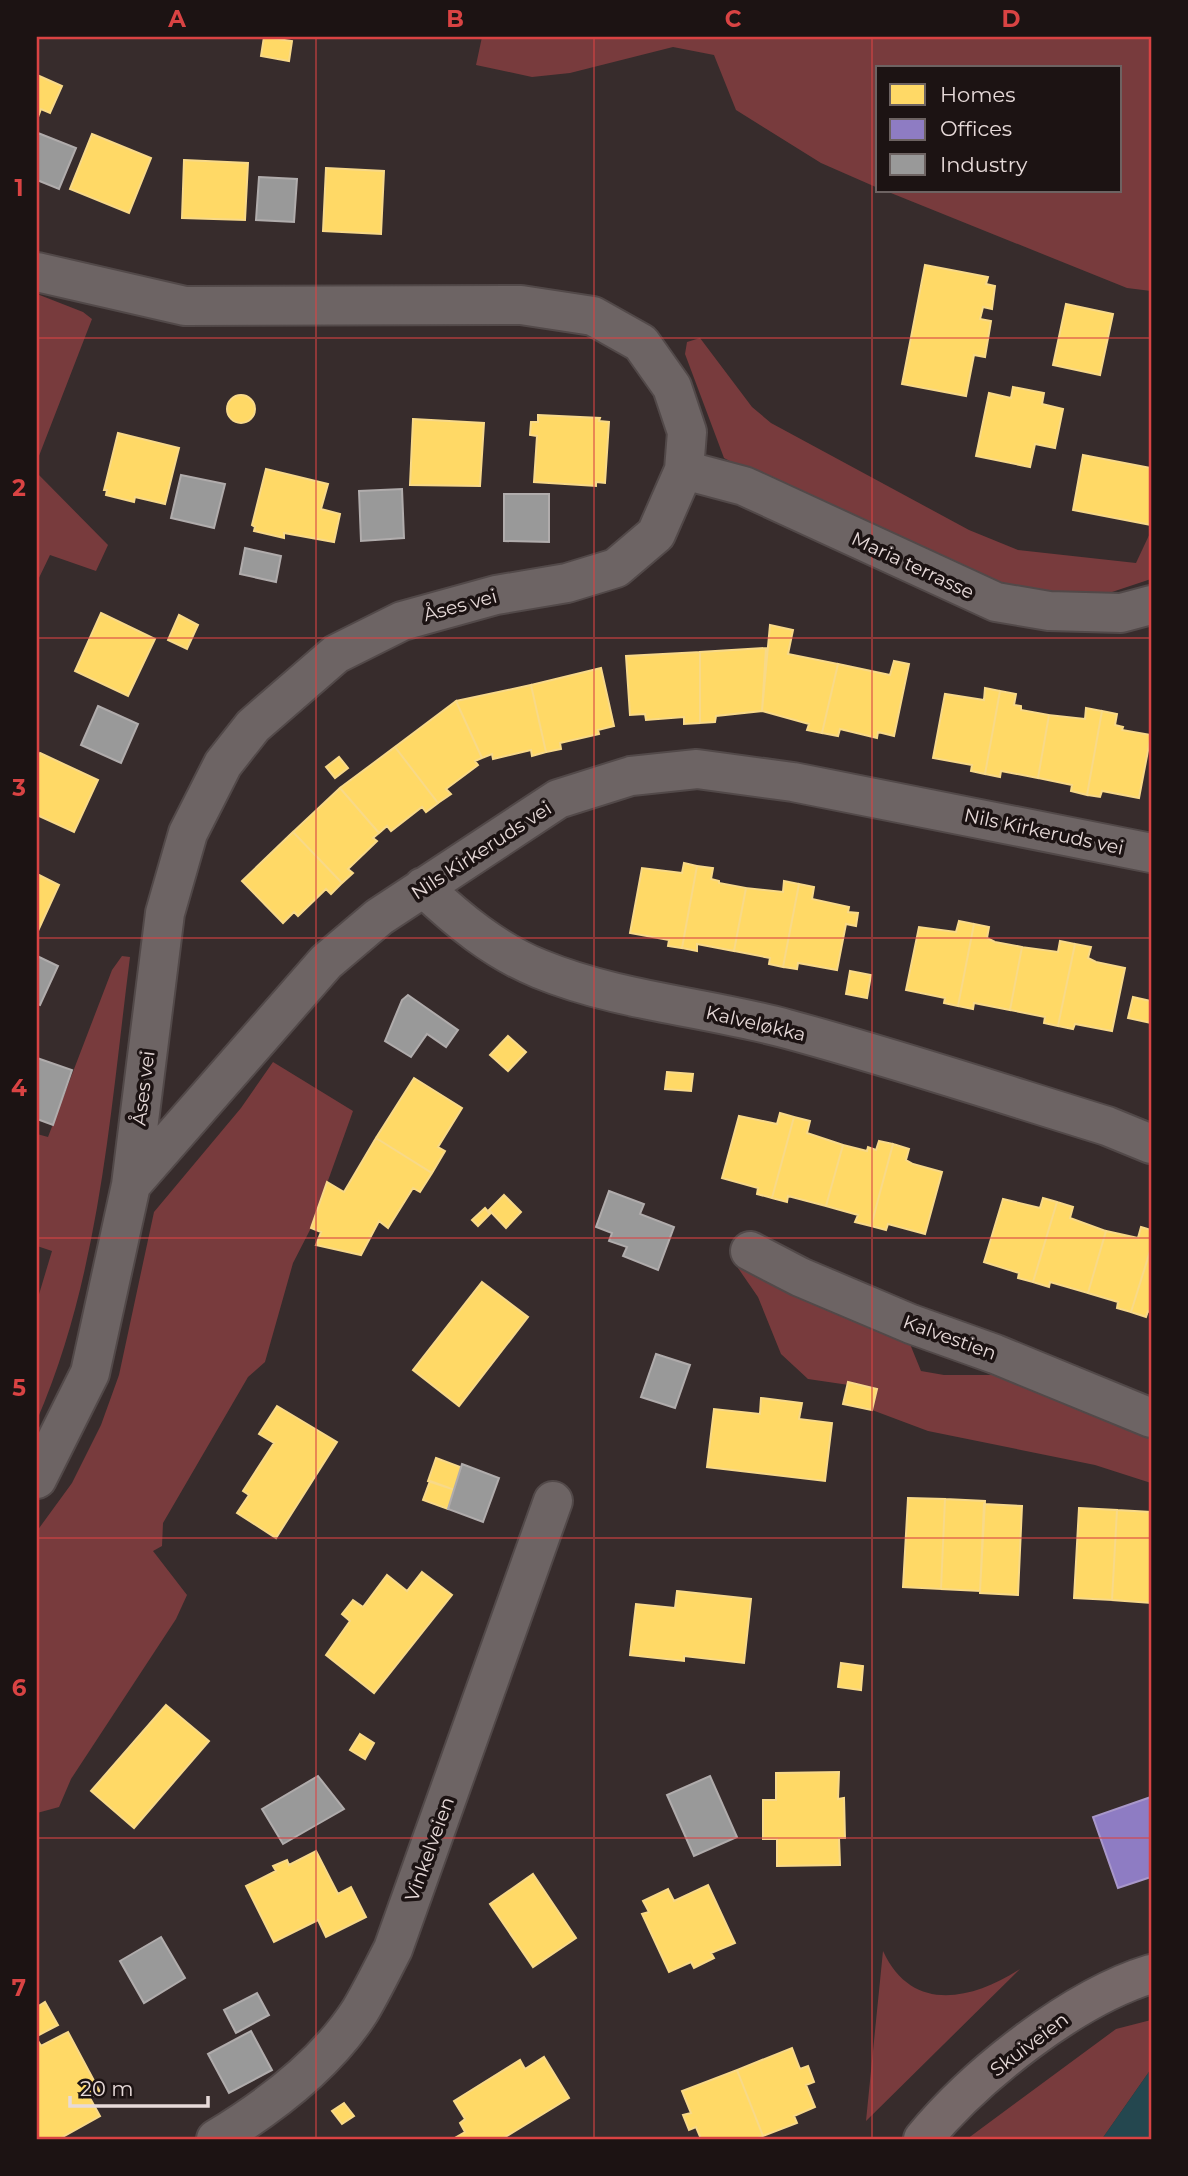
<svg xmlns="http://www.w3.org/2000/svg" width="1188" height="2176" font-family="Montserrat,sans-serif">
	<rect width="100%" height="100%" fill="#372c2c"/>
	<path fill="#783b3d" d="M 482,37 L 1151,37 L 1151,291 L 1127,288 L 886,191 L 1120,191 L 1120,68 L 878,68 L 878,188 L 821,163 L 736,110 L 714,55 L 673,47 L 570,73 L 532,77 L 476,65 Z
		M 37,294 L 83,312 L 92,319 L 37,461 Z
		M 700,338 L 752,407 L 771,423 L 969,530 L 1018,550 L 1136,563 L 1151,531 L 1151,579 L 1112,592 L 1052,596 L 1003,588 L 835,516 L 724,458 L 685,354 L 687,342 Z
		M 37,473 L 108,545 L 96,571 L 50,555 L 37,582 Z
		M 122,956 L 130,957 C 110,1113 100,1274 37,1420 L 37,1301 L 52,1251 L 37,1246 L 37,1134 L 48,1137 L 112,970 Z
		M 273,1062 L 353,1111 L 311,1228 L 293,1263 L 265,1362 L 248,1377 L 163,1523 L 162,1546 L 153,1551 L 187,1595 L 176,1619 L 71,1779 L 59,1807 L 37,1813 L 37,1531 L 72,1483 L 101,1425 L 119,1375 L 154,1212 L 241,1108 Z
		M 741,1255 L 910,1344 L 921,1371 L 944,1375 L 996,1375 L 1151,1429 L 1151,1483 L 1095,1465 L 928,1431 L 872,1410 L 876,1389 L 808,1379 L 781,1354 L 758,1297 L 738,1268 Z
		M 883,1951 C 912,2014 972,2000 1020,1969 L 866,2121 Z
		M 1151,2020 L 1151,2069 L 1102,2139 L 967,2139 L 1116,2029 Z"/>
	<path fill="#24474f" d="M 1151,2069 L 1151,2139 L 1102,2139 Z"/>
	<path fill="#ffd966" stroke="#f8d988" stroke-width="2" d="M 264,37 L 292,41 L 289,61 L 261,56 Z
		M 37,75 L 62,86 L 50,113 L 41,109 L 37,120 Z
		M 92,134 L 151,158 L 129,213 L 70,189 Z
		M 184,160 L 248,163 L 245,220 L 182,218 Z
		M 326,168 L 384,171 L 381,234 L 323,231 Z
		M 925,265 L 988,277 L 986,284 L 995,286 L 992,309 L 983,307 L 980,319 L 991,321 L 985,357 L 974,355 L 966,396 L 902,384 Z
		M 1066,304 L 1113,314 L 1100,375 L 1053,365 Z
		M 1013,387 L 1044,393 L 1042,404 L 1063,409 L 1055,448 L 1035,444 L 1030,467 L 976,456 L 989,393 L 1011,398 Z
		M227 409a14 14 0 1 1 28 0a14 14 0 1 1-28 0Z
		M 538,415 L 600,418 L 599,421 L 609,422 L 605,483 L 596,482 L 596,486 L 534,482 L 537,436 L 530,435 L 531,422 L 538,422 Z
		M 413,419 L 484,423 L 480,486 L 410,485 Z
		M 118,433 L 179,448 L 165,504 L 135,497 L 134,502 L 106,495 L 107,490 L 104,490 Z
		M 1083,455 L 1151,468 L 1151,525 L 1073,510 Z
		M 266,469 L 328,484 L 321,509 L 340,514 L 334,542 L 284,533 L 284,538 L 254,531 L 255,527 L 252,525 Z
		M 101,613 L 155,639 L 128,696 L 75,671 Z
		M 179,615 L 198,625 L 187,649 L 168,640 Z
		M 770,625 L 793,630 L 788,654 L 838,664 L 822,733 L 807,730 L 809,724 L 762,711 Z
		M 766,648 L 762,711 L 716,716 L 715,722 L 700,723 L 700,652 Z
		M 700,652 L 700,723 L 684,724 L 684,717 L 646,720 L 645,714 L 630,715 L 626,656 Z
		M 894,661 L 909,664 L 894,736 L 878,732 L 877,738 L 840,729 L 838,736 L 822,733 L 838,664 L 890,675 Z
		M 601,668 L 614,726 L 598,730 L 599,734 L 560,743 L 561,749 L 546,752 L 531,685 Z
		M 531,685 L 546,752 L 532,756 L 531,750 L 493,759 L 492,754 L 482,758 L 456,701 Z
		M 985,688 L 1000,691 L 985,774 L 971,771 L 972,765 L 933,758 L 945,694 L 984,700 Z
		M 1000,691 L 1016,694 L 1014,705 L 1021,706 L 1021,710 L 1049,715 L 1038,778 L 1001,771 L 1000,777 L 985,774 Z
		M 456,701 L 482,758 L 475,761 L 478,765 L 446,789 L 451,794 L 438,803 L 395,747 Z
		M 1086,708 L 1102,711 L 1087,795 L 1071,791 L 1072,785 L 1038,778 L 1049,715 L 1085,719 Z
		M 1102,711 L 1117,714 L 1115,725 L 1123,727 L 1122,730 L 1151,735 L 1139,798 L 1102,791 L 1100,797 L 1087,795 Z
		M 395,747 L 438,803 L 426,812 L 422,807 L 391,831 L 387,826 L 379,833 L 340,788 Z
		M 40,753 L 98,780 L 74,832 L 37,815 L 37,759 Z
		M 339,757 L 348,768 L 335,778 L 326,767 Z
		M 340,788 L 379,833 L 373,838 L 377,841 L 348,869 L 353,873 L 342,883 L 293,832 Z
		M 293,832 L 342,883 L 331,894 L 326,889 L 298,916 L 294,912 L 283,923 L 242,881 Z
		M 684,863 L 697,866 L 682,948 L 668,946 L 669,940 L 630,933 L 642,868 L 682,873 Z
		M 697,866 L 713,868 L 711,879 L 719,881 L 719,883 L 746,888 L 734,951 L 697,944 L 697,951 L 682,948 Z
		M 37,874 L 59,885 L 37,933 Z
		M 784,881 L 799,884 L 783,967 L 769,964 L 770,958 L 734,951 L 746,888 L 783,892 Z
		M 799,884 L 814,887 L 812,899 L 849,907 L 848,912 L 858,913 L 856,926 L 846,924 L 837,970 L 798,963 L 797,969 L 783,967 Z
		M 959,921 L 974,924 L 958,1006 L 944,1003 L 945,998 L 906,990 L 919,927 L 956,932 Z
		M 974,924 L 989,927 L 987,938 L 995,942 L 1022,947 L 1010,1010 L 974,1003 L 973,1009 L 958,1006 Z
		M 1060,941 L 1075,944 L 1058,1026 L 1044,1023 L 1045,1017 L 1010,1010 L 1022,947 L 1058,952 Z
		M 1075,944 L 1091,947 L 1088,958 L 1096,962 L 1125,968 L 1112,1031 L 1075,1024 L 1073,1029 L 1058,1026 Z
		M 850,971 L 871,975 L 867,998 L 846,994 Z
		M 1133,997 L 1151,1001 L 1151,1023 L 1128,1018 Z
		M 508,1036 L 526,1052 L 508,1071 L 490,1055 Z
		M 667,1072 L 693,1074 L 691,1091 L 665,1089 Z
		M 414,1078 L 462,1108 L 438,1147 L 445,1151 L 432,1173 L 376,1138 Z
		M 780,1113 L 794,1117 L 772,1198 L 757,1194 L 758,1188 L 722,1178 L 739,1116 L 777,1124 Z
		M 794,1117 L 810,1121 L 807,1133 L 843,1145 L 826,1206 L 788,1196 L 787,1202 L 772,1198 Z
		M 376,1138 L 432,1173 L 420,1192 L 413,1188 L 388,1228 L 379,1221 L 361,1255 L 316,1245 L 321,1232 L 311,1228 L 327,1182 L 344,1192 Z
		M 879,1141 L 893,1144 L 871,1226 L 855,1222 L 858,1215 L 826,1206 L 843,1145 L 867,1151 L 868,1147 L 876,1150 Z
		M 893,1144 L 909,1149 L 906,1160 L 913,1164 L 942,1172 L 925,1234 L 888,1224 L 886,1230 L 871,1226 Z
		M 504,1195 L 521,1212 L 506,1228 L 489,1210 Z
		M 1043,1198 L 1057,1202 L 1033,1282 L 1018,1278 L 1019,1273 L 984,1262 L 1003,1199 L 1040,1208 Z
		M 1057,1202 L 1073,1207 L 1070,1218 L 1106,1231 L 1088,1293 L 1050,1282 L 1049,1287 L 1033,1282 Z
		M 485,1208 L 490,1214 L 478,1226 L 472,1220 Z
		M 1141,1227 L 1151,1230 L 1151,1248 L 1131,1312 L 1117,1308 L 1118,1302 L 1088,1293 L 1106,1231 L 1138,1238 Z
		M 1151,1248 L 1151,1312 L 1148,1311 L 1146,1317 L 1131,1312 Z
		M 482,1282 L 528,1317 L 459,1406 L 413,1370 Z
		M 848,1382 L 877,1389 L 872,1410 L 843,1404 Z
		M 761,1398 L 802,1403 L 799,1419 L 832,1423 L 825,1481 L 707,1467 L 714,1409 L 760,1414 Z
		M 277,1406 L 337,1442 L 276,1538 L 237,1513 L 249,1495 L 243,1491 L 274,1443 L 259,1434 Z
		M 436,1458 L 463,1468 L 455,1490 L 428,1481 Z
		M 430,1481 L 455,1490 L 448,1509 L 423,1500 Z
		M 908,1498 L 945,1499 L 941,1589 L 903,1587 Z
		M 945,1499 L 985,1501 L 980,1591 L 941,1589 Z
		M 984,1504 L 1022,1506 L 1018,1595 L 980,1593 Z
		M 1079,1508 L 1117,1510 L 1112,1600 L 1074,1598 Z
		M 1117,1510 L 1151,1512 L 1151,1603 L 1112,1600 Z
		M 422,1572 L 452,1595 L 374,1693 L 326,1655 L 350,1621 L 342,1614 L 353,1600 L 363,1607 L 387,1575 L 407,1591 Z
		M 677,1591 L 751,1599 L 744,1663 L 684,1656 L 684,1661 L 630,1655 L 636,1604 L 675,1608 Z
		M 841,1663 L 863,1666 L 861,1690 L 838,1687 Z
		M 166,1705 L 209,1741 L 134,1828 L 91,1791 Z
		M 360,1734 L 374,1743 L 365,1759 L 350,1750 Z
		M 839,1772 L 838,1799 L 844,1798 L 845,1838 L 839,1838 L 840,1865 L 777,1866 L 777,1839 L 763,1839 L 763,1800 L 776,1800 L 776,1773 Z
		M 316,1851 L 338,1894 L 351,1887 L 366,1917 L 326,1937 L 318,1920 L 274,1942 L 246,1886 L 276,1871 L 273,1866 L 287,1860 L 289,1865 Z
		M 533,1874 L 576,1938 L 533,1967 L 490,1904 Z
		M 708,1885 L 735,1943 L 711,1953 L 714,1958 L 694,1968 L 691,1962 L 669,1972 L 642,1914 L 649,1912 L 643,1901 L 668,1889 L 674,1901 Z
		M 45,2002 L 58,2025 L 37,2036 L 37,2007 Z
		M 68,2032 L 100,2092 L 90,2098 L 100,2116 L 59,2139 L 37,2139 L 37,2039 L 41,2046 Z
		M 792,2048 L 800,2069 L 808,2066 L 814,2082 L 806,2085 L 815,2107 L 794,2116 L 797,2123 L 763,2136 L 737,2070 Z
		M 544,2057 L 569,2098 L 502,2139 L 453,2139 L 465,2132 L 460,2123 L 465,2119 L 454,2101 L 520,2060 L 525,2069 Z
		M 737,2070 L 763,2136 L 755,2139 L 701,2139 L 696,2127 L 689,2130 L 683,2115 L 691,2113 L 682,2091 Z
		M 344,2103 L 354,2116 L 342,2124 L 332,2111 Z"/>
	<path fill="#8e7cc3" stroke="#a998ca" stroke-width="2" d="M 1151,1797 L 1151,1877 L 1118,1888 L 1093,1817 Z"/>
	<path fill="#999" stroke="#b0acac" stroke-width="2" d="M 38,133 L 76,148 L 59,189 L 37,180 Z
		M 259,177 L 297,179 L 294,222 L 256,220 Z
		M 181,475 L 225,484 L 214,528 L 171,518 Z
		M 402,489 L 404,538 L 361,541 L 359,491 Z
		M 504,494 L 549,494 L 549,542 L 504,541 Z
		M 245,548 L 281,556 L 276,582 L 240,574 Z
		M 98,706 L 138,724 L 121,763 L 81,745 Z
		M 37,956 L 58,966 L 40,1005 L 37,1004 Z
		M 408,995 L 458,1030 L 446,1047 L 427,1034 L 411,1057 L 385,1041 L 402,1000 Z
		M 37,1058 L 72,1070 L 53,1125 L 37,1119 Z
		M 609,1191 L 644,1204 L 640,1214 L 674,1227 L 658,1270 L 623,1256 L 627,1247 L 609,1241 L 612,1233 L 596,1227 Z
		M 656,1354 L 690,1365 L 675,1408 L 641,1397 Z
		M 462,1464 L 499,1478 L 483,1522 L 448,1509 Z
		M 318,1776 L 344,1809 L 283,1844 L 262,1809 Z
		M 710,1776 L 737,1837 L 694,1856 L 667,1795 Z
		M 161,1937 L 185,1978 L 144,2003 L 120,1961 Z
		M 257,1993 L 269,2015 L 236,2033 L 224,2010 Z
		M 251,2031 L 272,2070 L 229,2093 L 208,2054 Z"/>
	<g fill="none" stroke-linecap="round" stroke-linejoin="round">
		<defs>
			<path id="minor" d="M 37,272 L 185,306 L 521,305 L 593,316 L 641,343 L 672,387 L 687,432 L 684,470 L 656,534 L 616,568 L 567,583 L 496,595 L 402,621 L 336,654 L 253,726 L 223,764 L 188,833 L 165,913 L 131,1185 L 90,1373 L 37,1479
				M 684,470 L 744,486 L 996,602 L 1049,611 L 1121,613 L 1151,605
				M 423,887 C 458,920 495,951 540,969 C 618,1001 706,1007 787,1029 C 894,1058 1000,1093 1107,1126 L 1151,1144
				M 131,1185 L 326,962 L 379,917 L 558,799 L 631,776 L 697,769 L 793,782 L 1151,853
				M 750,1251 L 800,1277 L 911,1324 L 995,1354 L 1151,1418
				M 216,2139 C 269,2107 326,2064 360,2011 C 372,1991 382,1970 393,1949 L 553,1501"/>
			<path id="major" d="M 923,2139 C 975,2076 1072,1998 1151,1974"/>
		</defs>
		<use href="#minor" stroke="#524949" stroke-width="42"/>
		<use href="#major" stroke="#524949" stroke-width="42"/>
		<use href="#minor" stroke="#6d6464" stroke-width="38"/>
		<use href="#major" stroke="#756868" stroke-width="38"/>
	</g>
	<path fill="none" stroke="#d94343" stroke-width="2" stroke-opacity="0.55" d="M 316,37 L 316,2139M 594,37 L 594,2139M 872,37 L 872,2139M 37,338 L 1151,338M 37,638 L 1151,638M 37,938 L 1151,938M 37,1238 L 1151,1238M 37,1538 L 1151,1538M 37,1838 L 1151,1838"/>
	<g text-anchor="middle" stroke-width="7" stroke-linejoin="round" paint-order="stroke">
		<g font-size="19" fill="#e7dad9" stroke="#1c1313">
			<text transform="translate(913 565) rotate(25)" y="7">Maria terrasse</text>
			<text transform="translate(460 605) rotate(-15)" y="7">Åses vei</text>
			<text transform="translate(1044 831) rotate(12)" y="7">Nils Kirkeruds vei</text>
			<text transform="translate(481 850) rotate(-33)" y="7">Nils Kirkeruds vei</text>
			<text transform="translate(756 1023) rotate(13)" y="7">Kalveløkka</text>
			<text transform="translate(143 1088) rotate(-83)" y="7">Åses vei</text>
			<text transform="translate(950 1337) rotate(20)" y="7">Kalvestien</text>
			<text transform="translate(429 1849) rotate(-70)" y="7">Vinkelveien</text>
			<text transform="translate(1029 2044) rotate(-37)" y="7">Skuiveien</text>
		</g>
	</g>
	<rect width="1188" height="2176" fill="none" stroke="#1c1313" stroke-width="77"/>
	<rect x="876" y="66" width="245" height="126" fill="#1c1313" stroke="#6d6362" stroke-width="2"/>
	<rect x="890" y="84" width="35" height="21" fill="#ffd966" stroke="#6d6362" stroke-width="2"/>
	<text x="940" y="102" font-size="21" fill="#e7dad9">Homes</text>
	<rect x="890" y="119" width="35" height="21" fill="#8e7cc3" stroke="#6d6362" stroke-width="2"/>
	<text x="940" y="136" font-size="21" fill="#e7dad9">Offices</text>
	<rect x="890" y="154" width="35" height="21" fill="#999999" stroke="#6d6362" stroke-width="2"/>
	<text x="940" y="172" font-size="21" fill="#e7dad9">Industry</text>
	<path d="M70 2096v10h138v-10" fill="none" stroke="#e7dad9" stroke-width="3.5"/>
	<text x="80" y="2096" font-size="21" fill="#e7dad9" stroke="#1c1313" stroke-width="5" paint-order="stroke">20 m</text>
	<rect x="38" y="38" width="1112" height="2100" fill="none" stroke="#d94343" stroke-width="2.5"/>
	<g font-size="23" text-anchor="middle" font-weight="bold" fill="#d94343">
		<text x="177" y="27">A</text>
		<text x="455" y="27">B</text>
		<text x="733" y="27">C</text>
		<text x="1011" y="27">D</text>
		<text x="19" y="196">1</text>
		<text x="19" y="496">2</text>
		<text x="19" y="796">3</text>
		<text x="19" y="1096">4</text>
		<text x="19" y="1396">5</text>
		<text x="19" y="1696">6</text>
		<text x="19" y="1996">7</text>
	</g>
</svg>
